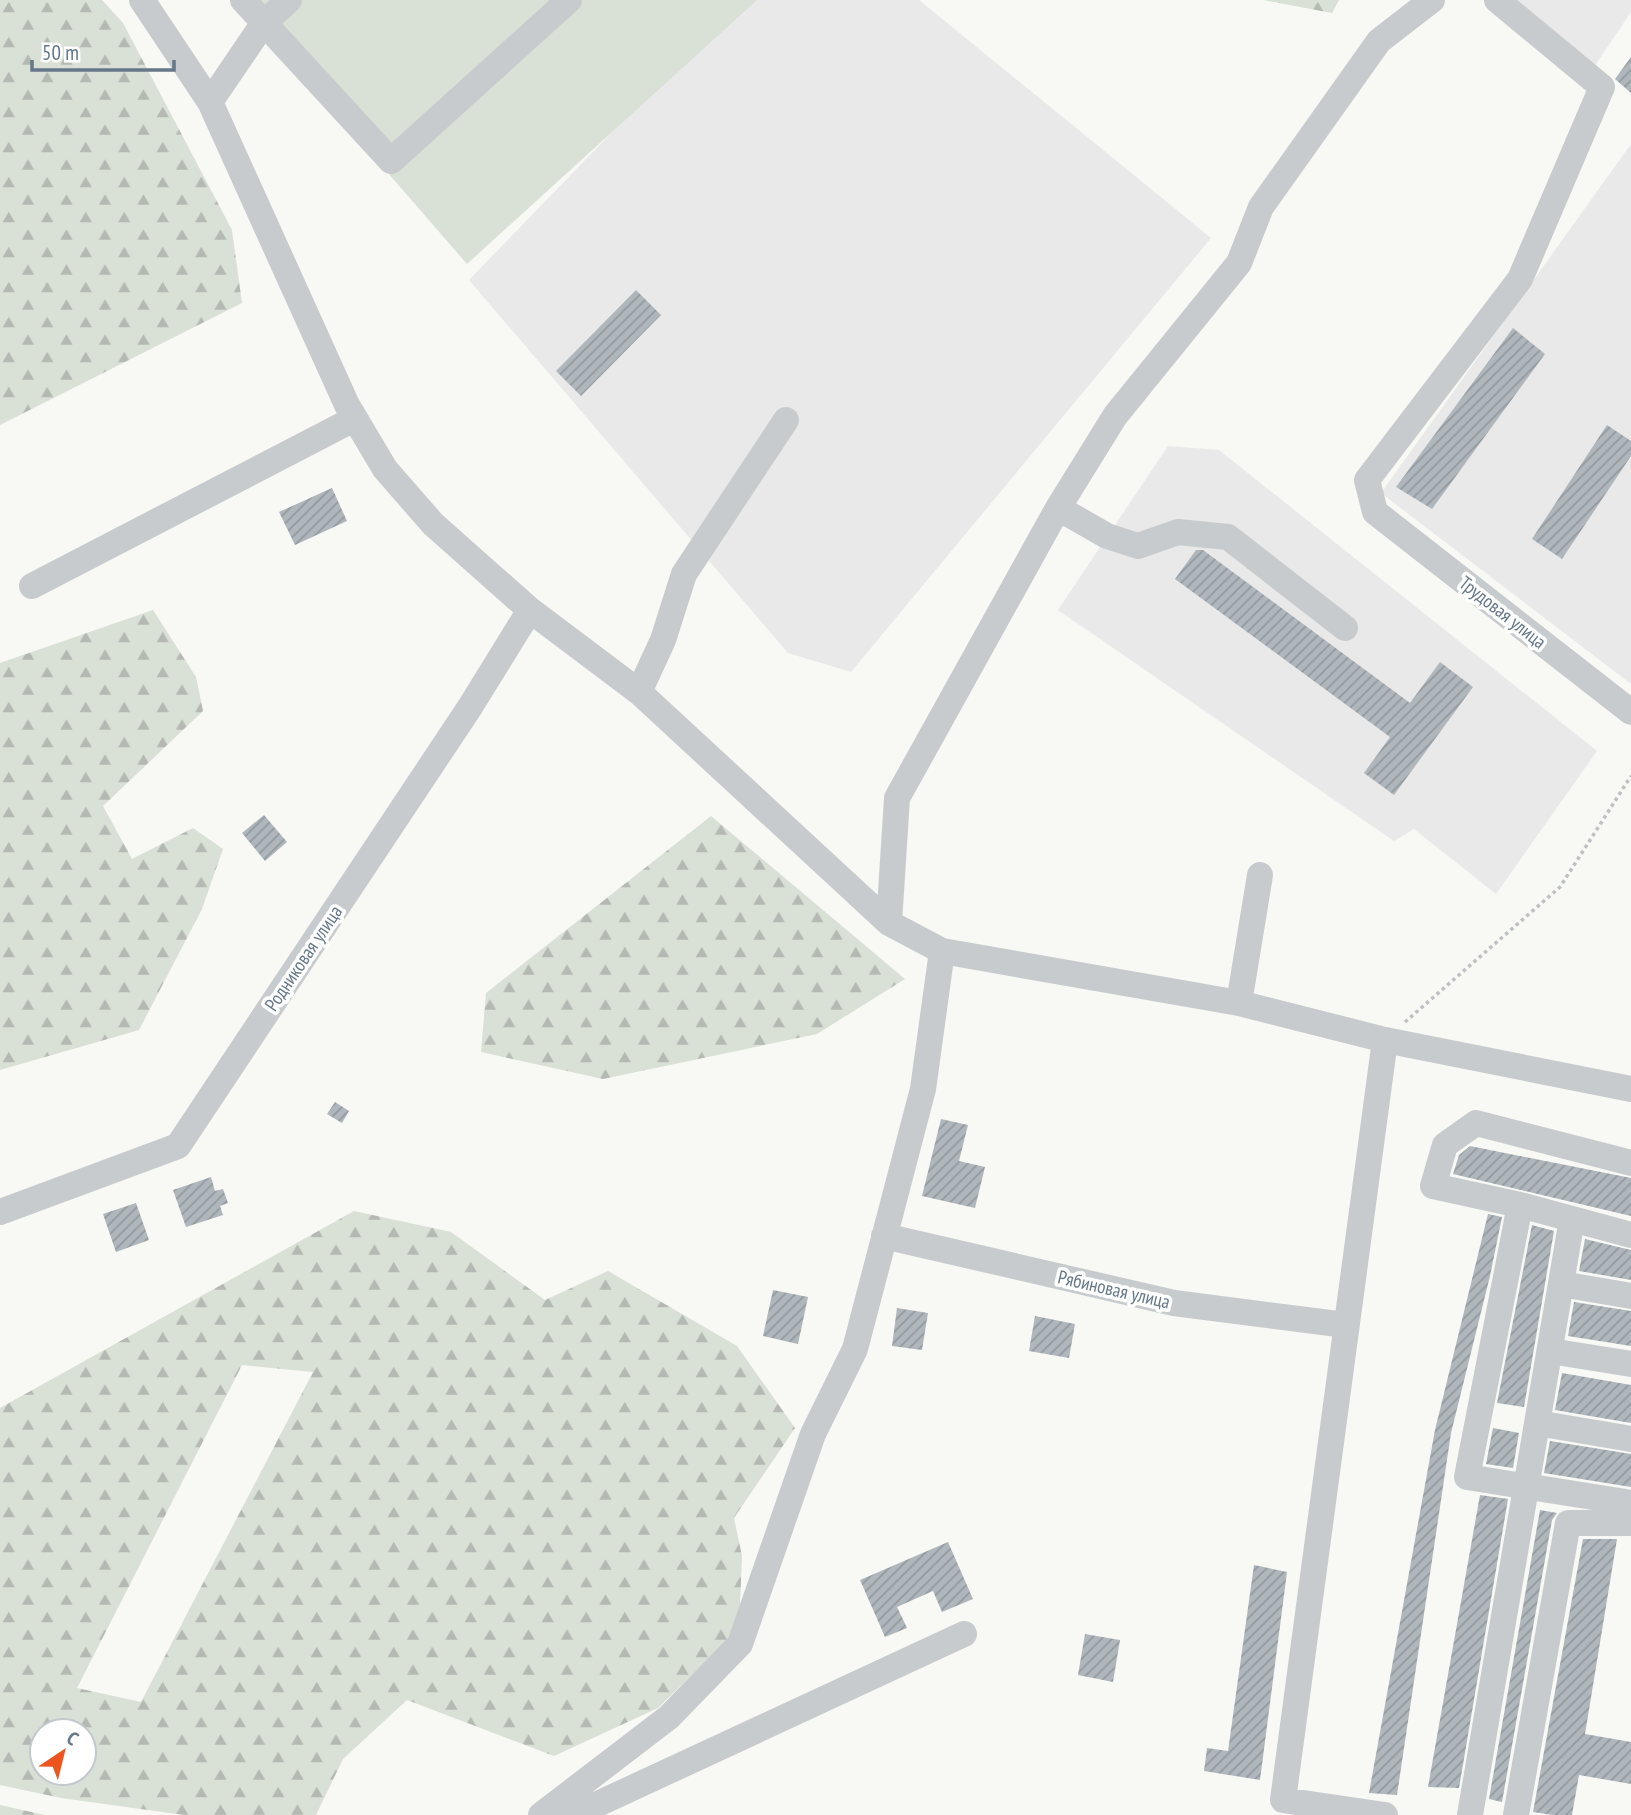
<svg xmlns="http://www.w3.org/2000/svg" width="1631" height="1815" font-family="'PT Sans Narrow',sans-serif">
	<defs>
		<pattern id="forest-firs" width="22" height="20" patternUnits="userSpaceOnUse" patternTransform="scale(1.75)"><rect width="22" height="20" fill="#d9e0d5"/><path d="M5 1l3.5 6h-7zM16 11l3.5 6h-7z" fill="#b4bab3"/></pattern>
		<pattern id="building-hatch" width="6" height="6" patternUnits="userSpaceOnUse" patternTransform="scale(1.75)"><rect width="6" height="6" fill="#afb7bd"/><path d="M-1 1l2-2M0 6l6-6M5 7l2-2" fill="none" stroke="#929a9f"/></pattern>
	</defs>
	<rect width="100%" height="100%" fill="#f8f8f4"/>
	<path fill="#e8e9e8" d="M 740,0 L 919,0 L 1211,238 L 851,672 L 788,653 L 469,280 Z
		M 1513,0 L 1631,0 L 1631,12 L 1594,67 Z
		M 1631,144 L 1631,684 L 1381,493 Z
		M 1168,446 L 1219,450 L 1597,751 L 1496,894 L 1414,829 L 1394,841 L 1058,610 Z"/>
	<path fill="url(#forest-firs)" fill-rule="evenodd" d="M 0,0 L 102,0 L 123,23 L 232,230 L 242,303 L 0,425 Z
		M 1263,0 L 1339,0 L 1332,13 Z
		M 153,610 L 196,677 L 203,711 L 103,806 L 132,859 L 193,828 L 223,849 L 202,909 L 139,1030 L 0,1070 L 0,663 Z
		M 711,816 L 905,979 L 817,1034 L 603,1079 L 481,1052 L 486,993 Z
		M 354,1211 L 451,1232 L 545,1300 L 608,1271 L 737,1346 L 795,1428 L 734,1518 L 742,1556 L 739,1629 L 658,1708 L 554,1756 L 407,1700 L 343,1759 L 316,1815 L 184,1815 L 61,1798 L 0,1785 L 0,1408 ZM 242,1365 L 313,1372 L 141,1702 L 77,1688 ZM 42,1731 L 84,1731 L 84,1773 L 42,1773 Z
		M 0,1805 L 45,1815 L 0,1815 Z"/>
	<path fill="#d9e0d5" d="M 238,0 L 757,0 L 467,264 Z"/>
	<path fill="url(#building-hatch)" d="M 1631,57 L 1631,93 L 1615,79 Z
		M 636,290 L 661,315 L 581,396 L 556,371 Z
		M 1513,328 L 1545,354 L 1432,509 L 1396,487 Z
		M 1607,425 L 1631,441 L 1631,456 L 1562,559 L 1532,539 Z
		M 332,488 L 347,521 L 295,545 L 279,512 Z
		M 1196,550 L 1203,550 L 1410,703 L 1440,662 L 1473,687 L 1394,795 L 1364,773 L 1390,737 L 1175,579 Z
		M 264,815 L 287,842 L 265,861 L 242,833 Z
		M 335,1102 L 349,1111 L 342,1123 L 327,1114 Z
		M 941,1119 L 968,1125 L 959,1161 L 985,1167 L 975,1208 L 922,1196 Z
		M 1470,1146 L 1631,1178 L 1631,1216 L 1453,1174 L 1459,1155 Z
		M 211,1177 L 215,1191 L 223,1189 L 228,1203 L 220,1206 L 223,1215 L 186,1227 L 173,1190 Z
		M 136,1203 L 149,1240 L 116,1252 L 103,1214 Z
		M 1488,1214 L 1502,1217 L 1490,1276 L 1451,1433 L 1397,1795 L 1369,1793 L 1435,1430 Z
		M 1532,1225 L 1554,1231 L 1524,1407 L 1497,1403 Z
		M 1585,1239 L 1631,1250 L 1631,1280 L 1579,1271 Z
		M 773,1290 L 808,1297 L 798,1344 L 763,1336 Z
		M 1574,1302 L 1631,1311 L 1631,1346 L 1568,1336 Z
		M 897,1308 L 928,1313 L 922,1350 L 892,1346 Z
		M 1035,1316 L 1075,1324 L 1069,1358 L 1029,1351 Z
		M 1562,1373 L 1631,1385 L 1631,1423 L 1555,1410 Z
		M 1493,1428 L 1519,1433 L 1513,1468 L 1486,1464 Z
		M 1550,1441 L 1631,1454 L 1631,1487 L 1544,1473 Z
		M 1480,1495 L 1508,1499 L 1459,1788 L 1428,1787 Z
		M 1540,1510 L 1557,1513 L 1552,1520 L 1502,1802 L 1489,1799 Z
		M 1583,1539 L 1617,1539 L 1585,1734 L 1631,1742 L 1631,1784 L 1579,1775 L 1572,1815 L 1553,1815 L 1533,1812 Z
		M 948,1542 L 973,1599 L 942,1612 L 933,1591 L 897,1607 L 907,1628 L 885,1637 L 860,1580 Z
		M 1254,1565 L 1287,1572 L 1260,1780 L 1204,1771 L 1207,1748 L 1228,1751 Z
		M 1085,1634 L 1120,1640 L 1113,1682 L 1078,1675 Z"/>
	<g fill="none" stroke-linecap="round" stroke-linejoin="round">
		<path stroke="#bec1c3" stroke-width="3.5" stroke-dasharray="3.5 3.5" stroke-linecap="butt" d="M 1405,1022 L 1560,887 L 1631,776"/>
		<path stroke="#c7cbce" stroke-width="26" d="M 142,0 L 210,102 L 347,405 L 385,469 L 433,524 L 530,610 L 639,692 L 889,923 L 942,951 L 1239,1003 L 1385,1040 L 1631,1089
			M 243,0 L 391,161 L 569,0
			M 1497,0 L 1602,87 L 1520,279 L 1367,480 L 1375,512 L 1631,712
			M 210,102 L 263,24 L 289,0
			M 1058,508 L 1107,536 L 1138,546 L 1178,532 L 1228,537 L 1345,628
			M 32,586 L 354,419
			M 639,692 L 663,640 L 684,574 L 786,420
			M 889,923 L 897,798 L 1058,508 L 1115,416 L 1239,263 L 1261,207 L 1379,41 L 1432,0
			M 1239,1003 L 1260,875
			M 1385,1040 L 1283,1800 L 1385,1815
			M 1631,1163 L 1476,1123 L 1445,1145 L 1433,1186 L 1520,1205 L 1631,1235
			M 1520,1205 L 1467,1477 L 1631,1503
			M 0,1212 L 178,1146 L 470,707 L 530,610
			M 884,1236 L 1174,1303 L 1346,1325
			M 1561,1284 L 1631,1296
			M 1550,1351 L 1631,1364
			M 1537,1423 L 1631,1439
			M 541,1815 L 669,1717 L 740,1644 L 813,1434 L 855,1349 L 923,1089 L 942,951
			M 574,1815 L 964,1634
			M 1470,1815 L 1572,1219
			M 1516,1815 L 1568,1523 L 1631,1523"/>
	</g>
	<g text-anchor="middle" stroke-width="7" stroke-linejoin="round" paint-order="stroke">
		<g font-size="19" fill="#657788" stroke="#fff">
			<text transform="translate(1503 612) rotate(38)" y="7">Трудовая улица</text>
			<text transform="translate(303 958) rotate(-56)" y="7">Родниковая улица</text>
			<text transform="translate(1114 1289) rotate(13)" y="7">Рябиновая улица</text>
		</g>
	</g>
	<g transform="translate(63 1752) rotate(35)"><circle r="33" fill="#ffffff" stroke="#c1c9cf" stroke-width="2"/>
	<path d="M0-5L12 26L0 18L-12 26Z" fill="#ee551e"/>
	<text y="-10" font-size="19" font-weight="bold" text-anchor="middle" fill="#657788">С</text>
	</g>
	<path d="M32 60v10h142v-10" fill="none" stroke="#657788" stroke-width="3.5"/>
	<text x="42" y="60" font-size="21" fill="#657788" stroke="#ffffff" stroke-width="5" paint-order="stroke">50 m</text>
</svg>
